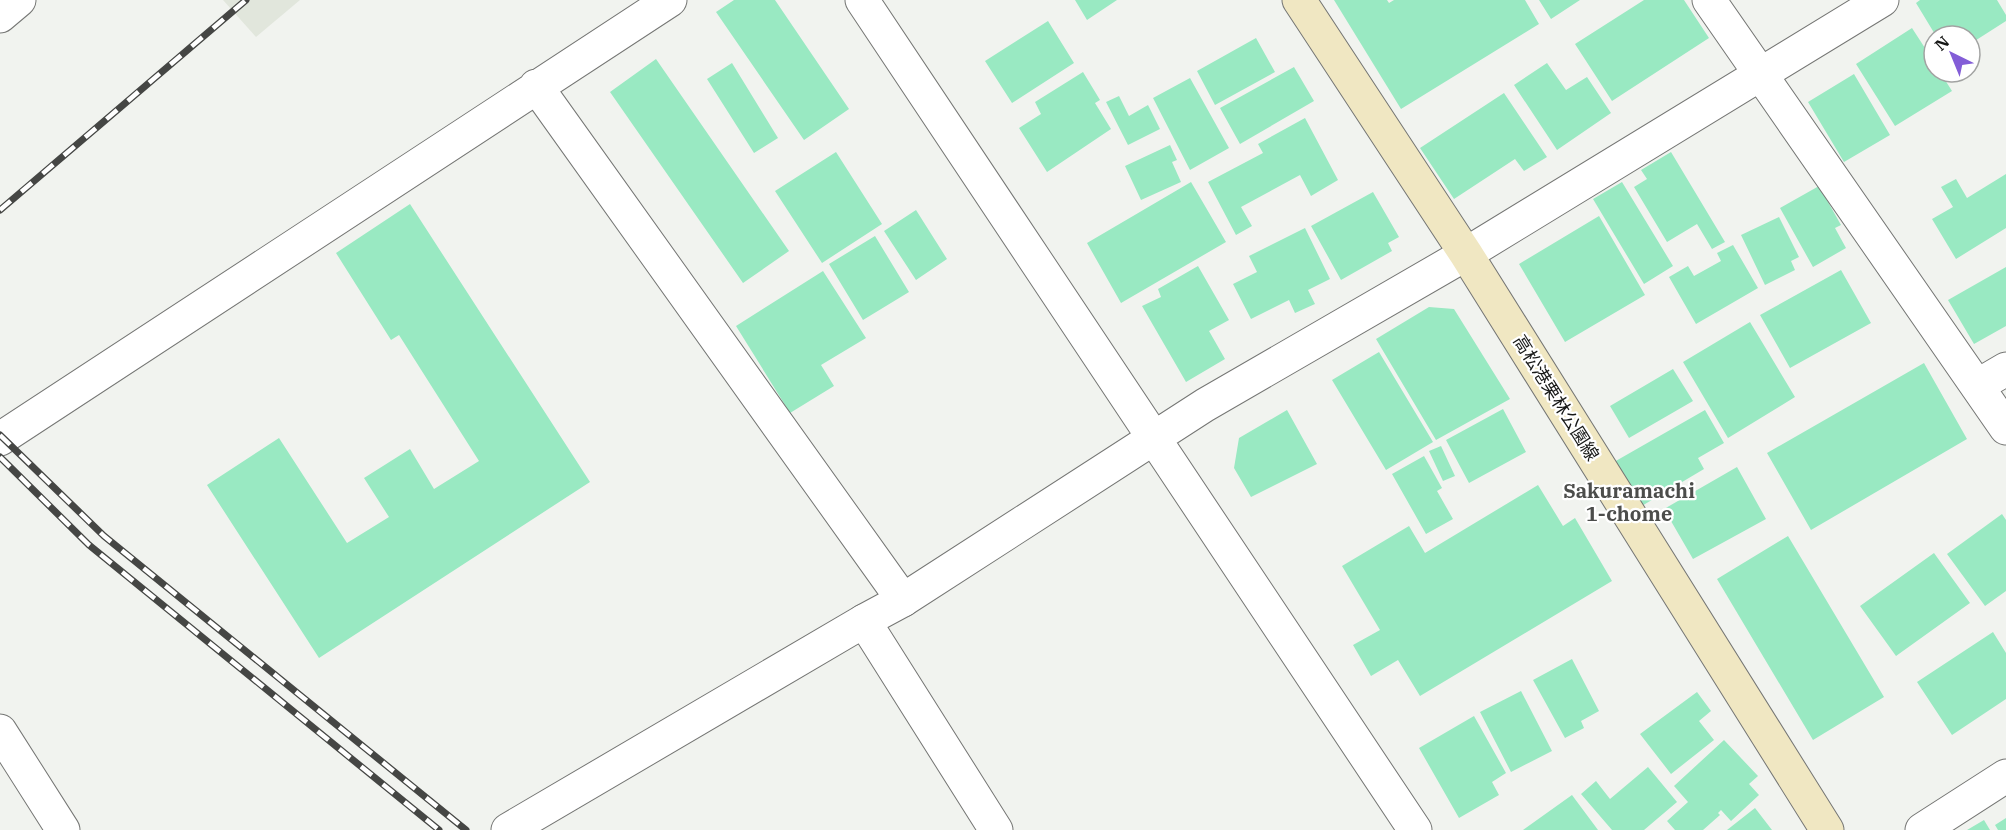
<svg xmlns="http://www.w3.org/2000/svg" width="2006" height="830" font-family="'IBM Plex Serif','Noto Sans JP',serif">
	<rect width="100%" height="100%" fill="#f1f3ef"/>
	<path fill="#e1e6dc" d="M 223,0 L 300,0 L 256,37 Z"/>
	<path fill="#99e9c2" d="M 734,0 L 775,0 L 849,109 L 804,140 L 716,12 Z
		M 1075,0 L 1117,0 L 1087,20 Z
		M 1334,0 L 1387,0 L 1389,3 L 1394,0 L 1525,0 L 1539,24 L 1401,109 Z
		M 1539,0 L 1580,0 L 1551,19 Z
		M 1644,0 L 1684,0 L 1709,38 L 1612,101 L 1575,44 Z
		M 1920,0 L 1997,0 L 2006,15 L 2006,21 L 1970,44 L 1970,36 L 1936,36 L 1916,3 Z
		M 1048,21 L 1074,63 L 1012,103 L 985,61 Z
		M 1912,28 L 1934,62 L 1934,72 L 1940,72 L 1952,91 L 1895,126 L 1856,64 Z
		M 1256,38 L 1275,72 L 1215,105 L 1197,71 Z
		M 656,59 L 789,251 L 743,283 L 610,92 Z
		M 732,63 L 778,138 L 754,153 L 707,79 Z
		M 1547,63 L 1566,90 L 1587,77 L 1611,113 L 1557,150 L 1514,85 Z
		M 1294,67 L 1314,101 L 1240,144 L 1220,108 Z
		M 1083,72 L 1100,100 L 1095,103 L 1111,129 L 1047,172 L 1019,128 L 1041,114 L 1035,102 Z
		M 1854,74 L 1890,135 L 1844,162 L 1808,102 Z
		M 1190,78 L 1229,148 L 1190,170 L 1153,98 Z
		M 1504,93 L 1547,157 L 1524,171 L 1515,159 L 1454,199 L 1420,148 Z
		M 1119,96 L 1129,116 L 1148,105 L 1160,129 L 1128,145 L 1106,102 Z
		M 1305,118 L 1338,180 L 1311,196 L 1300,175 L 1241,207 L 1252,226 L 1236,235 L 1208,182 L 1263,153 L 1258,144 Z
		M 1170,145 L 1177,160 L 1172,162 L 1181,182 L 1141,200 L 1125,166 Z
		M 836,152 L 882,224 L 822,263 L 775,191 Z
		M 1671,152 L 1725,242 L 1712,249 L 1697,224 L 1667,242 L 1634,187 L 1647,179 L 1641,170 Z
		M 2006,174 L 2006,228 L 1956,259 L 1932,219 L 1953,207 L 1941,187 L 1956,179 L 1967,198 Z
		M 1191,182 L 1226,242 L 1121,303 L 1087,243 Z
		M 1622,182 L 1673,266 L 1644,284 L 1593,199 Z
		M 1819,186 L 1841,225 L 1835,228 L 1846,248 L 1813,267 L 1780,208 Z
		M 1373,192 L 1399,237 L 1388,243 L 1392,251 L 1341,280 L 1311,226 Z
		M 410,204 L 590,482 L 319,658 L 207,485 L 279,438 L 347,543 L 389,517 L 364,478 L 410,449 L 434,489 L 479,461 L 399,335 L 391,340 L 336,253 Z
		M 916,210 L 947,259 L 916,280 L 884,231 Z
		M 1599,216 L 1645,295 L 1565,342 L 1519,264 Z
		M 1779,217 L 1799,257 L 1791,261 L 1795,270 L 1765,285 L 1741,235 Z
		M 1305,228 L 1330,279 L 1308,290 L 1315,304 L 1295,313 L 1289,300 L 1251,319 L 1233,284 L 1257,272 L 1249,256 Z
		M 875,236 L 909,292 L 863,320 L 829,264 Z
		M 1733,245 L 1758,288 L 1696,324 L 1669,277 L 1688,266 L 1694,276 L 1721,261 L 1717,253 Z
		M 1198,266 L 1229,320 L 1209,331 L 1225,359 L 1186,382 L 1142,306 L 1161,297 L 1158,289 Z
		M 2006,267 L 2006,326 L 1974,344 L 1948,300 Z
		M 1841,270 L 1871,323 L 1790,368 L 1760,315 Z
		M 823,271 L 866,338 L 821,365 L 834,386 L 790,413 L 736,326 Z
		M 1429,307 L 1454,309 L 1510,399 L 1436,440 L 1376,339 Z
		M 1750,322 L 1795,397 L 1728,438 L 1683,362 Z
		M 1379,352 L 1433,442 L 1386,470 L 1332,380 Z
		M 1924,363 L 1967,439 L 1811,530 L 1767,453 Z
		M 1673,369 L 1693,401 L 1629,438 L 1610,406 Z
		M 1503,409 L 1526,452 L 1469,483 L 1446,440 Z
		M 1287,410 L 1317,464 L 1251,497 L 1234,468 L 1239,438 Z
		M 1705,410 L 1724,443 L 1698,458 L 1704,469 L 1640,507 L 1614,462 Z
		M 1441,446 L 1455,476 L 1443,481 L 1429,451 Z
		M 1424,456 L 1442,488 L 1437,491 L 1453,519 L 1426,534 L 1392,474 Z
		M 1737,467 L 1766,519 L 1693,559 L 1664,509 Z
		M 1538,485 L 1563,526 L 1575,518 L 1612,581 L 1420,696 L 1398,660 L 1371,676 L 1353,645 L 1380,630 L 1342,566 L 1409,526 L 1425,553 Z
		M 2002,514 L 2006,520 L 2006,591 L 1985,606 L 1947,554 Z
		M 1788,536 L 1884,697 L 1813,740 L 1717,579 Z
		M 1934,553 L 1970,603 L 1896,656 L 1860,606 Z
		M 1993,632 L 2006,653 L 2006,699 L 1952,735 L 1917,682 Z
		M 1572,659 L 1599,711 L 1581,721 L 1584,728 L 1565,738 L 1533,680 Z
		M 1521,691 L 1552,751 L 1511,772 L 1480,712 Z
		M 1697,692 L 1711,711 L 1699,721 L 1714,740 L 1671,774 L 1640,734 Z
		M 1474,716 L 1506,773 L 1492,782 L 1499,795 L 1459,818 L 1419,748 Z
		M 1724,740 L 1758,776 L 1749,784 L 1759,795 L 1731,821 L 1721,810 L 1718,813 L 1720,815 L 1703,830 L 1675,830 L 1667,821 L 1688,802 L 1674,786 Z
		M 1648,767 L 1677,802 L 1644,830 L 1612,830 L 1581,794 L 1596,781 L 1610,799 Z
		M 1572,795 L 1598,830 L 1523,830 Z
		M 1755,808 L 1772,830 L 1727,830 Z
		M 2006,818 L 2006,830 L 1998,830 L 1995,825 Z
		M 1984,820 L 1990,830 L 1967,830 Z"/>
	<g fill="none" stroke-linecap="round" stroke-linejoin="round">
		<defs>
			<path id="minor" d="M 1709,0 L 2006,428
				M 0,16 L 19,0
				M 536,86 L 903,600
				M 1466,254 L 1882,0
				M 1977,386 L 2006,369
				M 0,439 L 670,0
				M 0,731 L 63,830
				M 508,830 L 864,621 L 996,830
				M 1922,830 L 2006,776"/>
			<path id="tertiary" d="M 862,0 L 1415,830
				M 864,621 L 903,600 L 1205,405 L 1466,254"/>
			<path id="secondary" d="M 1299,0 L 1466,254 L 1827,830"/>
		</defs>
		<use href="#minor" stroke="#757674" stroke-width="35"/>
		<use href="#tertiary" stroke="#757674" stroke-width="35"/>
		<use href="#secondary" stroke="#757674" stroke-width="35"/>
		<use href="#minor" stroke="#fff" stroke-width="33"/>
		<use href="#tertiary" stroke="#fff" stroke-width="33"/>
		<use href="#secondary" stroke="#f0e7c2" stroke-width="33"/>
		<defs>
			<path id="rail" d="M 0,210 L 246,0
				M 0,435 L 104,536 L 466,830
				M 0,457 L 89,545 L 439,830"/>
		</defs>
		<use href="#rail" stroke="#454644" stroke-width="7"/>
		<use href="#rail" stroke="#fff" stroke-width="4.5" stroke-dasharray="14" stroke-linecap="butt"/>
	</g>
	<g text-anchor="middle" stroke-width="4.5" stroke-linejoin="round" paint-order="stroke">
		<g font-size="18" fill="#171817" stroke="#fff">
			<text transform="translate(1556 398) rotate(58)" y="6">高松港栗林公園線</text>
		</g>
		<g font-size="20" font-weight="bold" fill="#4c4d4b" stroke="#fff">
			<text x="1629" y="498">Sakuramachi<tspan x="1629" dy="23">1-chome</tspan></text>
		</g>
	</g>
	<g transform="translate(1952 54) rotate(317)"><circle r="28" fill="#ffffff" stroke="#a2a3a2" stroke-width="1.5"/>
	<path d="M0-4.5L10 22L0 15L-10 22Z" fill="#835dd7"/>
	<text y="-9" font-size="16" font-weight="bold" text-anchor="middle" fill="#171817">N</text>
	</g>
</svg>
